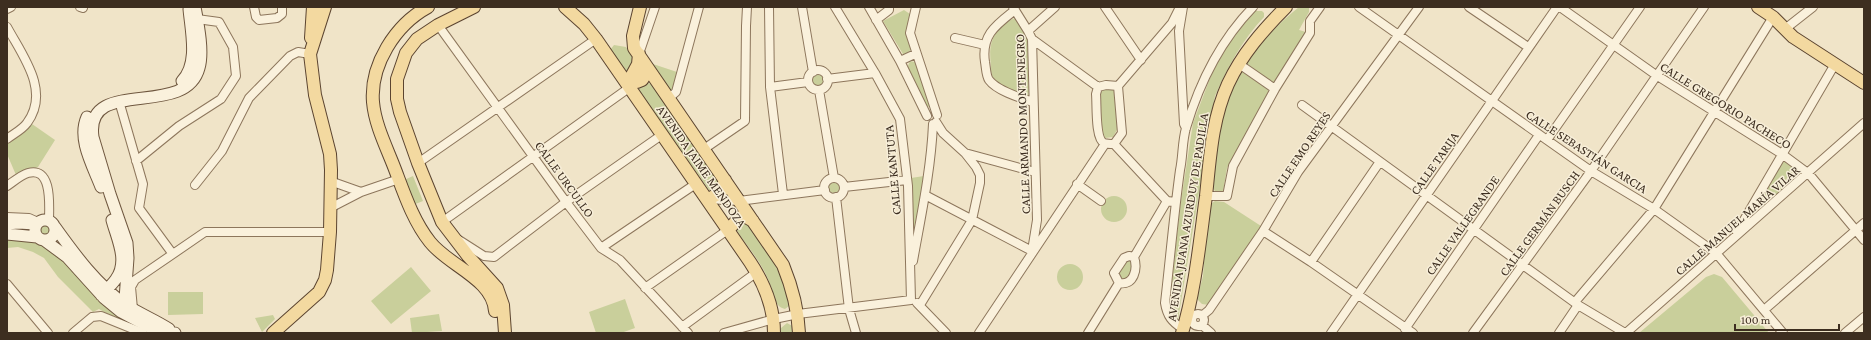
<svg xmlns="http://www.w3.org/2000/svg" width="1871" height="340" font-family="'Crimson Pro',serif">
	<rect width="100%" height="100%" fill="#f0e4c8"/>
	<path fill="#c9cf9b" d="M 1299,7 L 1309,7 L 1309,12 L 1299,30 L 1306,32 L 1274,83 L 1247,64 C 1261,41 1278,24 1299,7 Z
		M 904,10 L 910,14 C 906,27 907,38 911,50 L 905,54 L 903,54 L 883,21 Z
		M 1254,11 L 1262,11 L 1264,13 L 1264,17 C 1242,40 1228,67 1215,96 L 1178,320 L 1174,318 L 1169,309 L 1180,207 L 1193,123 L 1212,73 L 1222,52 Z
		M 1015,18 L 1028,38 L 1029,96 C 1019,92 1003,89 995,81 C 991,77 991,71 991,66 C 988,43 993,28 1015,18 Z
		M 614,45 L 626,47 L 636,61 L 628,72 L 624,70 L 610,50 Z
		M 910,61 L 915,62 L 931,104 L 930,107 L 924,106 L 907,68 Z
		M 647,62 L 677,72 L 672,92 L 667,90 Z
		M 1241,71 L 1268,89 L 1268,94 L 1227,168 L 1223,192 L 1215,191 L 1210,184 C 1217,145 1222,107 1241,71 Z
		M811 80a7 7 0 1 1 14 0a7 7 0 1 1-14 0Z
		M 646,82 L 653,85 L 721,186 L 712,194 L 639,91 L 639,87 Z
		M 1106,89 L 1113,89 L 1116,91 L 1118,128 L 1113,137 L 1105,138 L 1101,135 L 1099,93 L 1102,90 Z
		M 32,124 L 55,140 L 38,167 L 16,175 L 7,154 L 7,143 L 19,136 Z
		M 1781,162 L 1786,162 L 1801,173 L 1759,212 L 1755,209 Z
		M 413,176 L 423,201 L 413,205 L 404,180 Z
		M 924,176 L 912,249 L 910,247 L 911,178 Z
		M828 187a6 6 0 1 1 12 0a6 6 0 1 1-12 0Z
		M1101 209a13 13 0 1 1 26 0a13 13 0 1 1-26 0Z
		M 1215,201 L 1224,202 L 1261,226 L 1209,305 L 1202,304 L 1197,299 L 1203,276 L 1208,206 Z
		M 745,220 L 774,257 L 791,299 L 789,306 L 785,309 C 773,306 775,294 770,284 C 763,265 750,249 738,233 L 736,227 Z
		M38 229a7 7 0 1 1 14 0a7 7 0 1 1-14 0Z
		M 7,239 L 24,239 L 47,246 L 142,327 L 109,315 L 99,309 L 93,312 L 58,277 L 44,258 L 33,252 L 18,247 L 7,248 Z
		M 1130,260 L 1133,261 L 1131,276 L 1127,280 L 1118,279 L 1118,268 L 1123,261 Z
		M1057 277a13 13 0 1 1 26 0a13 13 0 1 1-26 0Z
		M 411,267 L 431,291 L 391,324 L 371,301 Z
		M 1714,274 L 1722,277 L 1769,333 L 1639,333 L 1706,277 Z
		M 168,292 L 203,292 L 203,314 L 168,315 Z
		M 625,299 L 635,328 L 621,333 L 596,333 L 589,312 Z
		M 439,314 L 442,331 L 412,333 L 410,318 Z
		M 273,315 L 275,319 L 262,332 L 255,318 Z
		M 787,323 L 794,327 L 794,333 L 780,333 L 781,328 Z"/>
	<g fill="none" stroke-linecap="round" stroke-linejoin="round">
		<defs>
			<path id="street" d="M 80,7 L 83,8
				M 254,7 L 256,17 L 259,20 L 277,18 L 282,14 L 282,7
				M 769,7 L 770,87
				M 802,7 L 813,72
				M 835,7 L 875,73 L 900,119 L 908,186 L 911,300
				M 869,7 L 900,61 L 927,116
				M 916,7 L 910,33 L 937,115
				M 1013,7 L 1028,31
				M 1105,7 L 1141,60
				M 1183,7 L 1179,31 L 1184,124 L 1186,128
				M 1359,7 L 1547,140 L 1591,171 L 1654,209 L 1716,253 L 1783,333
				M 1469,7 L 1528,47
				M 1560,7 L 1656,75 L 1782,154 L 1809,174 L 1864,240
				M 7,9 L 11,7
				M 1015,10 C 996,25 981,35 985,62 C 986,67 986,76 989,80 C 997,91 1021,98 1033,102
				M 876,20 L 889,10 L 889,7
				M 438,25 L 566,202 L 601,248 L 620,260 L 688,333
				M 7,27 C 22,55 51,91 27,123 C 22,130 13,134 7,139
				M 1785,29 L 1813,7
				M 955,38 L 985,45
				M 1032,39 L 1098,87
				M 639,54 L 655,7
				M 900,61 L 915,54
				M 1239,64 L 1275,89
				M808 80a10 10 0 1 1 20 0a10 10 0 1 1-20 0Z
				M 827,79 L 875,73
				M 1106,85 L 1118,86 L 1122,133 L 1114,144 C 1111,144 1107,144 1104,143 C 1095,139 1097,104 1096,94 L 1098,87 Z
				M 1118,86 L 1172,23 L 1180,7
				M 819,90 L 834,178
				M 669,98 L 676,92 L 699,7
				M 119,101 L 143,184 L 139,208 L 172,253
				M 1302,105 L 1578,305 L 1625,333
				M 936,122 L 943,133 L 965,153 L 1035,172
				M 1547,140 L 1640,7
				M 1114,144 L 1167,201 L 1176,202
				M 704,149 L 745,121 L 746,26 L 747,7
				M 136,161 L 179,126 L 221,99 L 236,76 L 233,47 L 219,22 L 197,19
				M 418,163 L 596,39
				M824 188a10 10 0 1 1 20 0a10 10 0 1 1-20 0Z
				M 330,181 L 361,192
				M 1077,184 L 1101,201
				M 195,185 L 222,151 L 249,98 L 290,56 L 298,52 L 310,54
				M 7,186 C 13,182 21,175 28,173 C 53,166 49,207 49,220
				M 844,187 L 907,180
				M 783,194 L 770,87 L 808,82
				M 925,195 L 1032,251
				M 1206,196 L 1227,196 L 1233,166 L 1275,89 L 1310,33 L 1310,21 L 1320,7
				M 836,197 L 849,309 L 856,333
				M 709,199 L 739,201 L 825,190
				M 330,208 L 361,192 L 399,179
				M 7,217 L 29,218 L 38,222
				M 442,222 L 633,85
				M 1263,231 L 1311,262 L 1413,333
				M 1737,232 L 1835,64
				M 459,240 L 484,256 L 494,257 L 566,202 L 663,134
				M 601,248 L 697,183
				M 1032,251 L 1037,220 L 1032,39 L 1028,31 L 1055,7
				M 1129,256 L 1134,257 C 1138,269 1134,286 1119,283 L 1114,273 L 1124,258 Z
				M 1134,257 L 1167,201
				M 913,261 C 921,216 931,170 933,124
				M 1311,262 L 1379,163
				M 7,284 L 48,333
				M 645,288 L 729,229
				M 1575,302 L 1654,209 L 1773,17
				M 917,303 L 946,333
				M 920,305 L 972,220 L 980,183 L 980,175 L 976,167 L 965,153
				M 133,309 L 131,287 L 135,280 L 205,232 L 330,232
				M 1764,310 L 1864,223
				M1192 320a6 6 0 1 1 12 0a6 6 0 1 1-12 0Z
				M 1203,315 L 1209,310 L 1263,231 L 1298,172 L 1419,7
				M 1202,325 L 1211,333
				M 682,327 L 757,272
				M 1183,329 C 1172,322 1167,316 1165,303 C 1170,259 1174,214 1180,170 C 1183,156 1182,142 1186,128 C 1199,84 1221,40 1253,7
				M 1405,329 L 1539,135
				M 73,333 L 92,317 L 101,316 L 143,333
				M 724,333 L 774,319 L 798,314 L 911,300
				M 979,333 L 1105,144
				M 1088,333 L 1119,283
				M 1331,333 L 1557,7
				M 1473,333 L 1591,171 L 1704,7
				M 1559,333 L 1578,305
				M 1626,333 L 1864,123
				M 1845,333 L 1864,317"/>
			<path id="secondary" d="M 182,81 C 199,63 191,32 189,9
				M 87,117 C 77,139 93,166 101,187
				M35 230a10 10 0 1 1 20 0a10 10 0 1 1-20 0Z
				M 7,224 L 18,223 L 36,224
				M 55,227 C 75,255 97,285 126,305 C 140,314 155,320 169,329
				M 7,234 L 37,237
				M 44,240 L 67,257 L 104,298 L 121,312 L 151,328 L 175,333
				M 101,295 C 106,290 112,285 116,279 C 129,261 117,239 112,220
				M 124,313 L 128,258 L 127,243 L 110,194 L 93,137 C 84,75 185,120 199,68 C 204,52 198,23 195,7"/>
			<path id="primary" d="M 428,7 C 395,25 370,65 373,102 C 375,126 388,150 396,172 C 405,196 414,222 430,242 C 449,266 493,279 495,311
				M 474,7 L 438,25 L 417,39 L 406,53 L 397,79 L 397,99 L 400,112 L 418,163 L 442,222 L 468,256 L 497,288 L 503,305 L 505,333
				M 565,7 L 584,24 L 596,39 L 750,262 C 764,283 774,307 774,333
				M 640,7 L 633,36 L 634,48 L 783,265 C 792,287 798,309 799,333
				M 1758,7 L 1773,17 L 1793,37 L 1864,83
				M 311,38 L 313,7
				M 639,54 L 638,64 L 632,75 L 634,80 L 637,82 L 642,80 L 644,77 L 642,72
				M 709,199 L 721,192 L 725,180
				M 729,229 L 740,217 L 746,217 L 753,221
				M 273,333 L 319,292 L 325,280 L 327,270 L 330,232 L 331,170 L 330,154 L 315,95 L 310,54 L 325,7
				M 1182,333 C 1195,292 1200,239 1206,196 C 1210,158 1212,119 1228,84 C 1242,54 1263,30 1286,7"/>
		</defs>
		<use href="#street" stroke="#8d765c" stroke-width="10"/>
		<use href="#secondary" stroke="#6f573f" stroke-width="13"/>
		<use href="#primary" stroke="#5b4430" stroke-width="14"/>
		<use href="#street" stroke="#faf1dc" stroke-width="8"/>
		<use href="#secondary" stroke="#faf1dc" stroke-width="11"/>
		<use href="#primary" stroke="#f3d9a0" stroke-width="12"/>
	</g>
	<g text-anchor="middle" stroke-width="3" stroke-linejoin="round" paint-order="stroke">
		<g font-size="13" fill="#3d2e20" stroke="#f7eed8">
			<text transform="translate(1726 105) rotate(32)" y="5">CALLE GREGORIO PACHECO</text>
			<text transform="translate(1022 124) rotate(-92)" y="5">CALLE ARMANDO MONTENEGRO</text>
			<text transform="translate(1587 151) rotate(33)" y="5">CALLE SEBASTIÁN GARCIA</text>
			<text transform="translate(1299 154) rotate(-56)" y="5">CALLE EMO REYES</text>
			<text transform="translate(1434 163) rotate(-55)" y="5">CALLE TARIJA</text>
			<text transform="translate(702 166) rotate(55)" y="5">AVENIDA JAIME MENDOZA</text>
			<text transform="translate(892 170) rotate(-95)" y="5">CALLE KANTUTA</text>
			<text transform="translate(565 179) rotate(54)" y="5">CALLE URCULLO</text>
			<text transform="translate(1187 217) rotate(-81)" y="5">AVENIDA JUANA AZURDUY DE PADILLA</text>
			<text transform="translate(1737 220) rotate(-41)" y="5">CALLE MANUEL MARÍA VILAR</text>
			<text transform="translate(1539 223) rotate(-54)" y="5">CALLE GERMÁN BUSCH</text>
			<text transform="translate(1462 225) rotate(-55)" y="5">CALLE VALLEGRANDE</text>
		</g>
	</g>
	<rect width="1871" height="340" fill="none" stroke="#3d2e20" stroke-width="16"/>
	<path d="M1735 324v6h104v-6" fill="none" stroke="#3d2e20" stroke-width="2"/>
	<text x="1741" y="324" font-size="12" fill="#3d2e20" stroke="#f7eed8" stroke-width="3" paint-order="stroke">100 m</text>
</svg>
